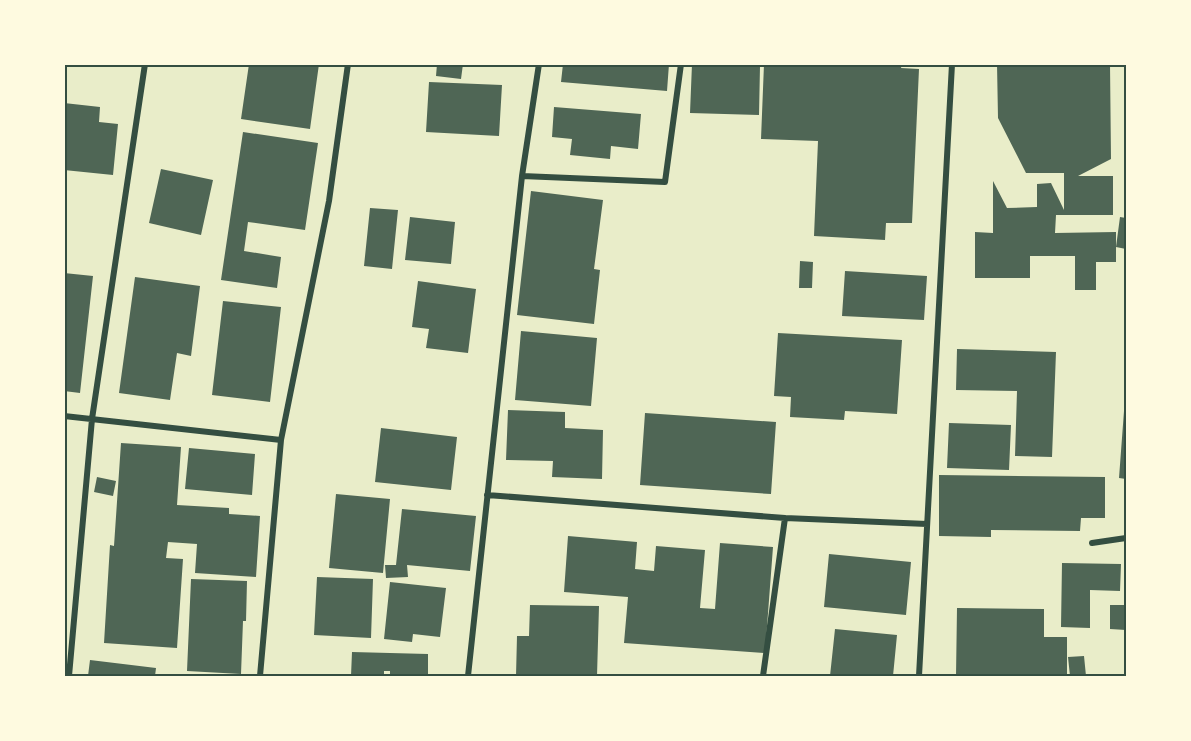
<svg xmlns="http://www.w3.org/2000/svg" width="1191" height="741" font-family="Jost,sans-serif">
	<rect width="100%" height="100%" fill="#e9edc9"/>
	<path fill="#4f6655" d="M 249,64 L 319,64 L 310,129 L 241,119 Z
		M 437,64 L 463,64 L 461,79 L 436,76 Z
		M 563,64 L 669,64 L 667,91 L 561,82 Z
		M 692,64 L 760,66 L 759,115 L 690,113 Z
		M 764,64 L 902,64 L 901,68 L 919,69 L 912,223 L 886,223 L 885,240 L 814,236 L 818,141 L 761,139 Z
		M 997,64 L 1110,64 L 1111,159 L 1078,176 L 1113,176 L 1113,215 L 1056,215 L 1055,233 L 1116,232 L 1116,262 L 1096,262 L 1096,290 L 1075,290 L 1075,256 L 1030,256 L 1030,278 L 975,278 L 975,232 L 993,233 L 993,181 L 1007,208 L 1037,207 L 1037,184 L 1051,183 L 1064,210 L 1064,173 L 1026,173 L 998,118 Z
		M 429,82 L 502,85 L 499,136 L 426,132 Z
		M 64,103 L 100,107 L 99,122 L 118,124 L 113,175 L 64,170 Z
		M 554,107 L 641,114 L 638,149 L 611,146 L 610,159 L 570,155 L 572,139 L 552,137 Z
		M 243,132 L 318,143 L 305,230 L 248,222 L 244,251 L 281,257 L 277,288 L 221,280 Z
		M 161,169 L 213,180 L 201,235 L 149,223 Z
		M 531,191 L 603,200 L 594,269 L 600,270 L 594,324 L 517,315 Z
		M 370,208 L 398,210 L 392,269 L 364,266 Z
		M 410,217 L 455,222 L 451,264 L 405,260 Z
		M 1120,217 L 1126,218 L 1126,249 L 1116,247 Z
		M 800,261 L 813,262 L 812,288 L 799,288 Z
		M 845,271 L 927,276 L 924,320 L 842,316 Z
		M 64,273 L 93,276 L 80,393 L 64,391 Z
		M 135,277 L 200,286 L 191,356 L 177,353 L 170,400 L 119,393 Z
		M 418,281 L 476,289 L 468,353 L 426,348 L 429,329 L 412,327 Z
		M 223,301 L 281,307 L 270,402 L 212,395 Z
		M 521,331 L 597,338 L 591,406 L 515,400 Z
		M 778,333 L 902,340 L 897,414 L 845,411 L 844,420 L 790,417 L 791,397 L 774,396 Z
		M 957,349 L 1056,352 L 1052,457 L 1015,456 L 1017,391 L 956,390 Z
		M 508,410 L 565,412 L 565,428 L 603,430 L 602,479 L 552,477 L 553,461 L 506,460 Z
		M 1124,411 L 1126,411 L 1126,479 L 1119,478 Z
		M 645,413 L 776,422 L 771,494 L 640,485 Z
		M 949,423 L 1011,425 L 1009,470 L 947,468 Z
		M 381,428 L 457,437 L 451,490 L 375,482 Z
		M 121,443 L 181,447 L 177,505 L 229,508 L 229,514 L 260,516 L 256,577 L 195,573 L 197,544 L 168,542 L 166,558 L 183,559 L 177,648 L 104,643 L 110,545 L 114,546 Z
		M 189,448 L 255,454 L 252,495 L 185,489 Z
		M 939,475 L 1105,477 L 1105,518 L 1081,518 L 1080,531 L 991,530 L 991,537 L 939,536 Z
		M 97,477 L 116,481 L 113,496 L 94,492 Z
		M 336,494 L 390,499 L 383,573 L 329,568 Z
		M 402,509 L 476,516 L 470,571 L 407,565 L 408,577 L 386,578 L 385,565 L 396,565 Z
		M 568,536 L 637,542 L 635,569 L 654,571 L 656,546 L 705,550 L 700,608 L 715,609 L 720,543 L 773,547 L 765,653 L 624,643 L 628,597 L 564,592 Z
		M 829,554 L 911,562 L 906,615 L 824,607 Z
		M 1062,563 L 1121,564 L 1120,591 L 1090,590 L 1090,628 L 1061,627 Z
		M 317,577 L 373,579 L 371,638 L 314,635 Z
		M 191,579 L 247,581 L 246,621 L 243,621 L 241,674 L 187,671 Z
		M 390,582 L 446,588 L 440,637 L 413,634 L 412,642 L 384,639 Z
		M 530,605 L 599,606 L 597,676 L 516,676 L 517,636 L 529,636 Z
		M 1110,605 L 1126,605 L 1126,630 L 1110,629 Z
		M 957,608 L 1044,609 L 1044,637 L 1067,637 L 1067,676 L 956,676 Z
		M 835,629 L 897,635 L 893,676 L 830,676 Z
		M 352,652 L 428,654 L 428,676 L 390,676 L 390,671 L 384,671 L 384,676 L 351,676 Z
		M 1084,656 L 1086,676 L 1070,676 L 1068,657 Z
		M 90,660 L 156,668 L 155,676 L 88,676 Z"/>
	<g fill="none" stroke-linecap="round" stroke-linejoin="round">
		<path stroke="#344e41" stroke-width="6" d="M 522,176 L 665,182 L 681,64
			M 64,416 L 281,440
			M 487,495 L 785,518 L 927,524
			M 1092,543 L 1126,538
			M 69,676 L 92,419 L 145,64
			M 260,676 L 281,440 L 329,201 L 348,64
			M 468,676 L 522,176 L 539,64
			M 763,676 L 785,518
			M 919,676 L 952,64"/>
	</g>
	<rect width="1191" height="741" fill="none" stroke="#fefae0" stroke-width="132"/>
	<rect x="66" y="66" width="1059" height="609" fill="none" stroke="#344e41" stroke-width="2"/>
</svg>
